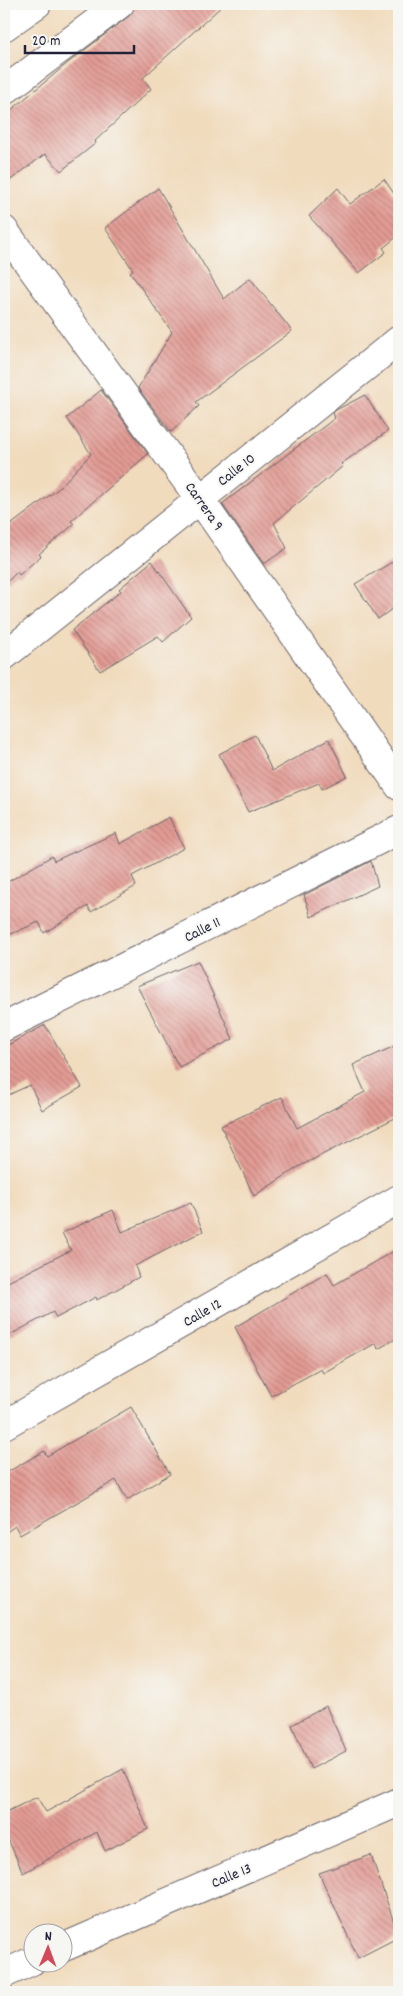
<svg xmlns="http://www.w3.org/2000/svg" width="403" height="1996" font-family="Dekko,sans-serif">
	<defs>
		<pattern id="building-back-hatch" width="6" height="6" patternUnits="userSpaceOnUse" patternTransform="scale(1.25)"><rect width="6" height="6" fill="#e39b94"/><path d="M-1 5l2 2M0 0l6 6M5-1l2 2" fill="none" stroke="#b87e7a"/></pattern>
	</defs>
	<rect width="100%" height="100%" fill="#f6f6f2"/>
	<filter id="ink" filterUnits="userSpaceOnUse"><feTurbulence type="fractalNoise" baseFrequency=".02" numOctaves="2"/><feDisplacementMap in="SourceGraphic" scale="10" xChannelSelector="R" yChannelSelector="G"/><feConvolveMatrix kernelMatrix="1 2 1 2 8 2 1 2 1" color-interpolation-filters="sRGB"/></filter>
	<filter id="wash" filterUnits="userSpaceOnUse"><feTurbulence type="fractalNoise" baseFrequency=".0096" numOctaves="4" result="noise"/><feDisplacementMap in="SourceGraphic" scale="20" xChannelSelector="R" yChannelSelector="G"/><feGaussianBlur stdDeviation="1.12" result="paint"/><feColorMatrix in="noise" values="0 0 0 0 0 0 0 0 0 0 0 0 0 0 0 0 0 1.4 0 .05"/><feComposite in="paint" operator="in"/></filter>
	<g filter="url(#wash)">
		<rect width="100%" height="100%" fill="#f1dbbd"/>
		<g id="blocks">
			<path fill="url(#building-back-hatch)" d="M 136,4 L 224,4 L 143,78 L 151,89 L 95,141 L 96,143 L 61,171 L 45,154 L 4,185 L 4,116 L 69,62 L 129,16 Z
				M 384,179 L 399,201 L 399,235 L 383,248 L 386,252 L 359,273 L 309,216 L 338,188 L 350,204 Z
				M 158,188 L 224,299 L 250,278 L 292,331 L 196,402 L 199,406 L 171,432 L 138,388 L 172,332 L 130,272 L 133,270 L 105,228 Z
				M 101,390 L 148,454 L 71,521 L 74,524 L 39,554 L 41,556 L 19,575 L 17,572 L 4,585 L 4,530 L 58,489 L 91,454 L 67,418 Z
				M 365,395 L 388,431 L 341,464 L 343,466 L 274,523 L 287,548 L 264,564 L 222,504 L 335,418 L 333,413 L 336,410 Z
				M 399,558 L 399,604 L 378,619 L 355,584 Z
				M 152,561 L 191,617 L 163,642 L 158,636 L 100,671 L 72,630 L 121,591 L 119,589 Z
				M 255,735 L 272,771 L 329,739 L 347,776 L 322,789 L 319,783 L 248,812 L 219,754 Z
				M 169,817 L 184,848 L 132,876 L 136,886 L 91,912 L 88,906 L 44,933 L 39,922 L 4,937 L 4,884 L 52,856 L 54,861 L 116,833 L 120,844 Z
				M 371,861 L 378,886 L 311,917 L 304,895 Z
				M 198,961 L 233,1039 L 179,1067 L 137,986 Z
				M 45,1025 L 82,1087 L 42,1110 L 30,1085 L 4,1097 L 4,1047 Z
				M 399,1044 L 399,1116 L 300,1166 L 254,1196 L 221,1126 L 282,1097 L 297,1128 L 365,1092 L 353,1065 Z
				M 191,1203 L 203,1231 L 135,1266 L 139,1277 L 97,1300 L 96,1297 L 56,1318 L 53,1312 L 4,1338 L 4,1284 L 71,1250 L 62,1233 L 113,1210 L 122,1232 Z
				M 399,1248 L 399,1337 L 378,1349 L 376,1343 L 323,1373 L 321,1369 L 271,1396 L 235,1327 L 327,1273 L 334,1285 Z
				M 131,1407 L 170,1474 L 127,1500 L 116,1480 L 20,1535 L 15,1526 L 4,1534 L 4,1474 L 44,1451 L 47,1456 Z
				M 326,1706 L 346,1751 L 311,1769 L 292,1725 Z
				M 123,1769 L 148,1829 L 105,1851 L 97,1832 L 23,1873 L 4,1830 L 4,1813 L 37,1797 L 46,1812 Z
				M 371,1855 L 399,1937 L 358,1958 L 319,1873 Z"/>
		</g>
	</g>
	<g filter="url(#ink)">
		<use href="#blocks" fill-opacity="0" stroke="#6a6368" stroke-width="1"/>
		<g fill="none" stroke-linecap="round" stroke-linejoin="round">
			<defs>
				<path id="minor" d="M 4,230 L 199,498 L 399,786
					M 4,656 L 399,340
					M 4,1027 L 399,830
					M 4,1425 L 399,1199
					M 62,1948 L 399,1802
					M 4,1974 L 32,1961"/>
				<path id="tertiary" d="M 4,27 L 37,4
					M 4,91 L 120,4"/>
			</defs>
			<use href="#minor" stroke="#6a6368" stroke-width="30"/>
			<use href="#tertiary" stroke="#6a6368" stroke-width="30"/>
			<use href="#minor" stroke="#fff" stroke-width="28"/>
			<use href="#tertiary" stroke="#fff" stroke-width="28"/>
		</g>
	</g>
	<g text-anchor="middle" stroke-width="4" stroke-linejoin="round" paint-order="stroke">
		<g font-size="15" fill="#22223b" stroke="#f6f6f2">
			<text transform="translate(236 469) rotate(-38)" y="5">Calle 10</text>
			<text transform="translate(205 506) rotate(55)" y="5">Carrera 9</text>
			<text transform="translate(202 929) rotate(-27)" y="5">Calle 11</text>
			<text transform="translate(202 1312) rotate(-30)" y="5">Calle 12</text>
			<text transform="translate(231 1875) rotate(-23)" y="5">Calle 13</text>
		</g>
	</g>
	<rect width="403" height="1996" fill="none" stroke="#f6f6f2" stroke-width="20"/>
	<g transform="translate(48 1948) rotate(1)"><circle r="24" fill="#f6f6f2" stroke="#a1a1a9"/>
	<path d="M0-4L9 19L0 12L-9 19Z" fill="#d1495b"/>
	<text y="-8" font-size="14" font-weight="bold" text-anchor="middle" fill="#22223b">N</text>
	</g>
	<path d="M25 45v8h109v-8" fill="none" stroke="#22223b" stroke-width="2.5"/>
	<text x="32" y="45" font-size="15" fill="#22223b" stroke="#f6f6f2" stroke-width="4" paint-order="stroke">20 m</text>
</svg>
